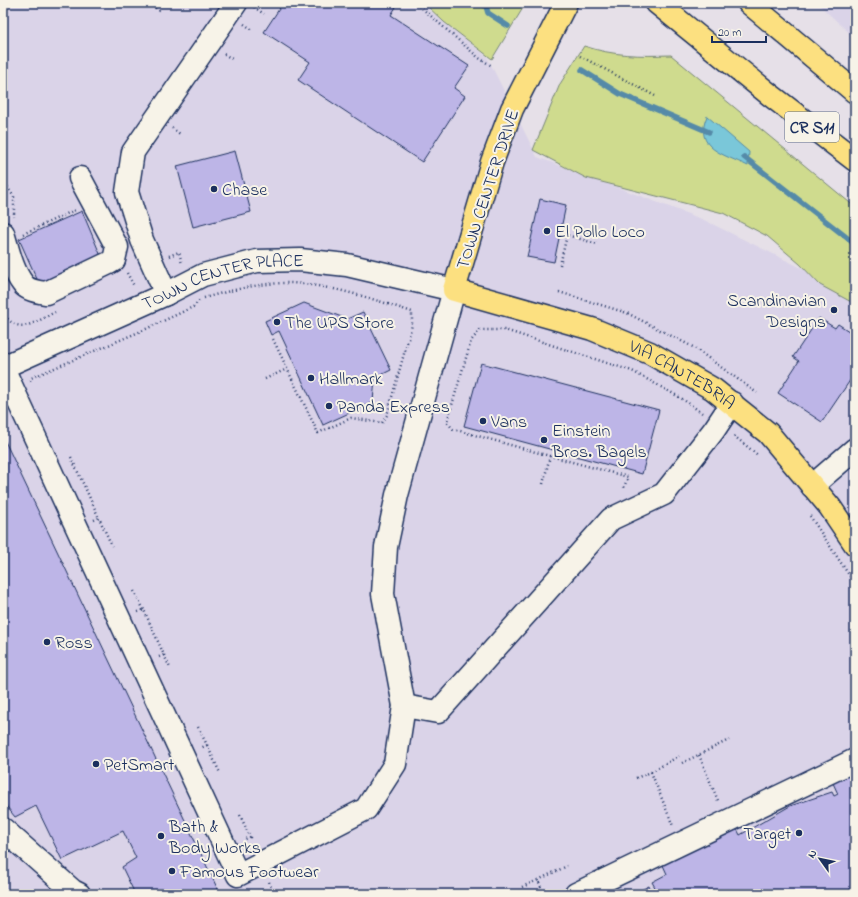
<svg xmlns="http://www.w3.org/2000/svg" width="858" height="897" font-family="'Indie Flower',sans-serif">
	<rect width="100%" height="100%" fill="#e6e0e8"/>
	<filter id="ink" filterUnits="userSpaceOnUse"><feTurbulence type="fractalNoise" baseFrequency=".025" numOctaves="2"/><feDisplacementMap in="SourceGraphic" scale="8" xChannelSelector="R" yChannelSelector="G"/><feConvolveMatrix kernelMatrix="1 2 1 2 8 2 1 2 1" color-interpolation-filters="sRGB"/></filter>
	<g filter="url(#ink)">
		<path fill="#dad3e8" d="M 3,3 L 421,3 L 487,57 L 537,157 L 704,220 L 826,280 L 855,304 L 855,552 L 851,556 L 855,563 L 855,894 L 3,894 Z
			M 817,3 L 855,3 L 855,38 Z"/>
		<path fill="#cfdb8e" stroke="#758576" d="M 424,3 L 526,3 L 492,59 L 444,22 Z
			M 584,46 C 614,56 639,56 671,55 L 855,207 L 855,304 L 820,285 L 800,264 L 767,236 L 723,213 L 586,178 L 533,150 L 560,84 Z"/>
		<path fill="#7ac7d9" stroke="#548aa8" d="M 707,116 L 749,152 L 748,166 C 724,154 693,149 707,116 Z"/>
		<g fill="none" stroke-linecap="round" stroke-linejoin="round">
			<path stroke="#548aa8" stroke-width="5.5" d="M 485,3 L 488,13 L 508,26
				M 582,70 L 620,94 L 709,132
				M 744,157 L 855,244"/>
		</g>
		<path fill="#bdb5e7" stroke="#1b2f5e" d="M 283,3 L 389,3 L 396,7 L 391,15 L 469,66 L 454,88 L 465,96 L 422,162 L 298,80 L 310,62 L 264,32 Z
			M 235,151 L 251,212 L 193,227 L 177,166 Z
			M 540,199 L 566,205 L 554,262 L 527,257 Z
			M 82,211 L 103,261 L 41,288 L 19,239 Z
			M 304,303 L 347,319 L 363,312 L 391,370 L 375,378 L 373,402 L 323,425 L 279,331 L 271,335 L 265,321 Z
			M 819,318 L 835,328 L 838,324 L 855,335 L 851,340 L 855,342 L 855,373 L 822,422 L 778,393 L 799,361 L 793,357 Z
			M 481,363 L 659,410 L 642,474 L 464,426 Z
			M 3,437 L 220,894 L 135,894 L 122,867 L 136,858 L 123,831 L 62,860 L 36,806 L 15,817 L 3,802 L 3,769 L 5,767 L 3,763 Z
			M 855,772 L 855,894 L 653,894 L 657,891 L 652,882 L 667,874 L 662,863 L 737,829 L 740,835 L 790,806 L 832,792 L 834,796 L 838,794 L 833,783 Z
			M 649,886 L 653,894 L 633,894 Z"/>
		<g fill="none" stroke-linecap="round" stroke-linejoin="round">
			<defs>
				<g id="minor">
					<path d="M 3,233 C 8,249 12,270 23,284 C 27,290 38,292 46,293 L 109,263 L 114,260 L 117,247 L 80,178"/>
					<path d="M 166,294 L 142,240 L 127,192 L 133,152 L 236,3"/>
					<path id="s1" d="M 3,367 L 166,294 L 203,275 L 257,261 L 300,260 L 347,265 L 454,290 L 397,495 L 386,547 L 383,594 L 404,706 L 395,764 L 366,809 L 238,875 L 3,368"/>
					<path d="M 812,486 L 855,449"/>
					<path d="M 404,706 L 438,712 L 611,519 L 664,494 L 714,430 L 732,403"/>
					<path d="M 3,829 L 73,891 L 79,894"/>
					<path d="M 576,894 L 855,760"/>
				</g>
				<g id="major">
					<path id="s2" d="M 566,3 L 512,109 L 492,162 L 454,290 L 592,329 L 650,353 L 713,389 L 768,433 L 830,507 L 855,544"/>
					<path d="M 657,3 L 769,94 L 855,160"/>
					<path d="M 749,3 L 855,92"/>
				</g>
			</defs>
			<use href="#minor" stroke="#1b2f5e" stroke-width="25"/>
			<use href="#major" stroke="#1b2f5e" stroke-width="25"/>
			<path stroke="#1b2f5e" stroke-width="2.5" stroke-dasharray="1 3" stroke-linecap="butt" d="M 149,3 L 160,11
				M 416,3 L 479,58 L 492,66
				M 254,7 L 264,14
				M 244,24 L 253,30
				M 224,54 L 232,59
				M 580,56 L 657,97
				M 3,97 L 9,101
				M 172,128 L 180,134
				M 3,180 L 14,197 L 14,217
				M 23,234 L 75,210
				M 169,256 L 179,252 L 182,264
				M 560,265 L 567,235 L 597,244
				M 127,273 L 134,286
				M 559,292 L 627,313 L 693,347 L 757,393
				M 204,298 C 236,289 270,280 303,284 C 340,288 377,300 412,312 L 412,325 L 387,415 L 382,423 L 351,418 L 318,433 L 272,337
				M 3,312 C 17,337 35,322 55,312
				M 265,379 L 287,369
				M 30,381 L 31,378 L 146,329 L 193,307 L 200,300
				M 734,436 L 759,456
				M 550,456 L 453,429 L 447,422 L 471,341 L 480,330 L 505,330 L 632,371 L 681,398 L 702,413
				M 71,457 L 99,518
				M 543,484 L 550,456 L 628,477 L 623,490
				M 810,516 L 855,584
				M 94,520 L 99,518 L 112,546
				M 134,591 L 144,610
				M 138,612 L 144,610 L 164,655 L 159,657
				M 164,655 L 170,668
				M 198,727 L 207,745 L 201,748
				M 207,745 L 220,773
				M 699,755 L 719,803
				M 682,763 L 729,740
				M 651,772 L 679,756
				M 636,778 L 651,772 L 673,826
				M 240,815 L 250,837 L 243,840
				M 538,880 L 567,866
				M 269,882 L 274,894
				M 522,887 L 538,880 L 544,894
				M 214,894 L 223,890"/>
			<use href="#minor" stroke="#f7f3e8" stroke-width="22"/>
			<use href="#major" stroke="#fce080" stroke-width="22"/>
		</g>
	</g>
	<g fill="#1b2f5e" stroke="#f7f3e8" stroke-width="1.5">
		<circle cx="214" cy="189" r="4"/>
		<circle cx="547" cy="231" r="4"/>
		<circle cx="834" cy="310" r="4"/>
		<circle cx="277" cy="322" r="4"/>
		<circle cx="311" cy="378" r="4"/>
		<circle cx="329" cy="406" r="4"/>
		<circle cx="483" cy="421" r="4"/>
		<circle cx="544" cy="440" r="4"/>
		<circle cx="47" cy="642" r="4"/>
		<circle cx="96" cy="764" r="4"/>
		<circle cx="799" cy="833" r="4"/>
		<circle cx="161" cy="836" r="4"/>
		<circle cx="172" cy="871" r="4"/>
	</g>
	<g text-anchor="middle" stroke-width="4" stroke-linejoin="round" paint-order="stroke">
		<rect fill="#f7f3e8" stroke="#5d6a87" stroke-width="1" x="785" y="112" width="54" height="30" rx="3"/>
		<g font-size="17" font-weight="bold" fill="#1b2f5e">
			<text x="812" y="133">CR S11</text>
		</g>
		<g font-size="18" fill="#1b2f5e" stroke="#f7f3e8" text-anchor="start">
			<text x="222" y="195">Chase</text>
			<text x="555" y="237">El Pollo Loco</text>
			<text x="826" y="306" text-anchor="end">Scandinavian<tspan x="826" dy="21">Designs</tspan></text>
			<text x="285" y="328">The UPS Store</text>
			<text x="319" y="384">Hallmark</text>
			<text x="337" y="412">Panda Express</text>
			<text x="491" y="427">Vans</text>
			<text x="552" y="436">Einstein<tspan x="552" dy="21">Bros. Bagels</tspan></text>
			<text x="55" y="648">Ross</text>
			<text x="104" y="770">PetSmart</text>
			<text x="169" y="832">Bath &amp;<tspan x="169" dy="21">Body Works</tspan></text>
			<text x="791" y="839" text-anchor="end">Target</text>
			<text x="180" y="877">Famous Footwear</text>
		</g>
		<g font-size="18" fill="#1b2f5e" stroke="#f7f3e8">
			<text transform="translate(487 189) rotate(-72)" y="6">TOWN CENTER DRIVE</text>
			<text dy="6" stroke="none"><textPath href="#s1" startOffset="238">TOWN CENTER PLACE</textPath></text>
			<text dy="6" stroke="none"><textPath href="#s2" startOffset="554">VIA CANTEBRIA</textPath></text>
		</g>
	</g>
	<rect width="858" height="897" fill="none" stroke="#f7f3e8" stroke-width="16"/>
	<rect x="8" y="8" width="842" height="881" fill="none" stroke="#1b2f5e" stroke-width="1.5" filter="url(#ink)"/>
	<g transform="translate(820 859) rotate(303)" stroke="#f7f3e8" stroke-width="3" paint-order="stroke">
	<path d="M0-3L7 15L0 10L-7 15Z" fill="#1b2f5e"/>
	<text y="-6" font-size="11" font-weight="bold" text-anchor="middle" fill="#1b2f5e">N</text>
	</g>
	<path d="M712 36v6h54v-6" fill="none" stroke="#1b2f5e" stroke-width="2"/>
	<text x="718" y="36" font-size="12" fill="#1b2f5e" stroke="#f7f3e8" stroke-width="3" paint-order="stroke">20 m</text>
</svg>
